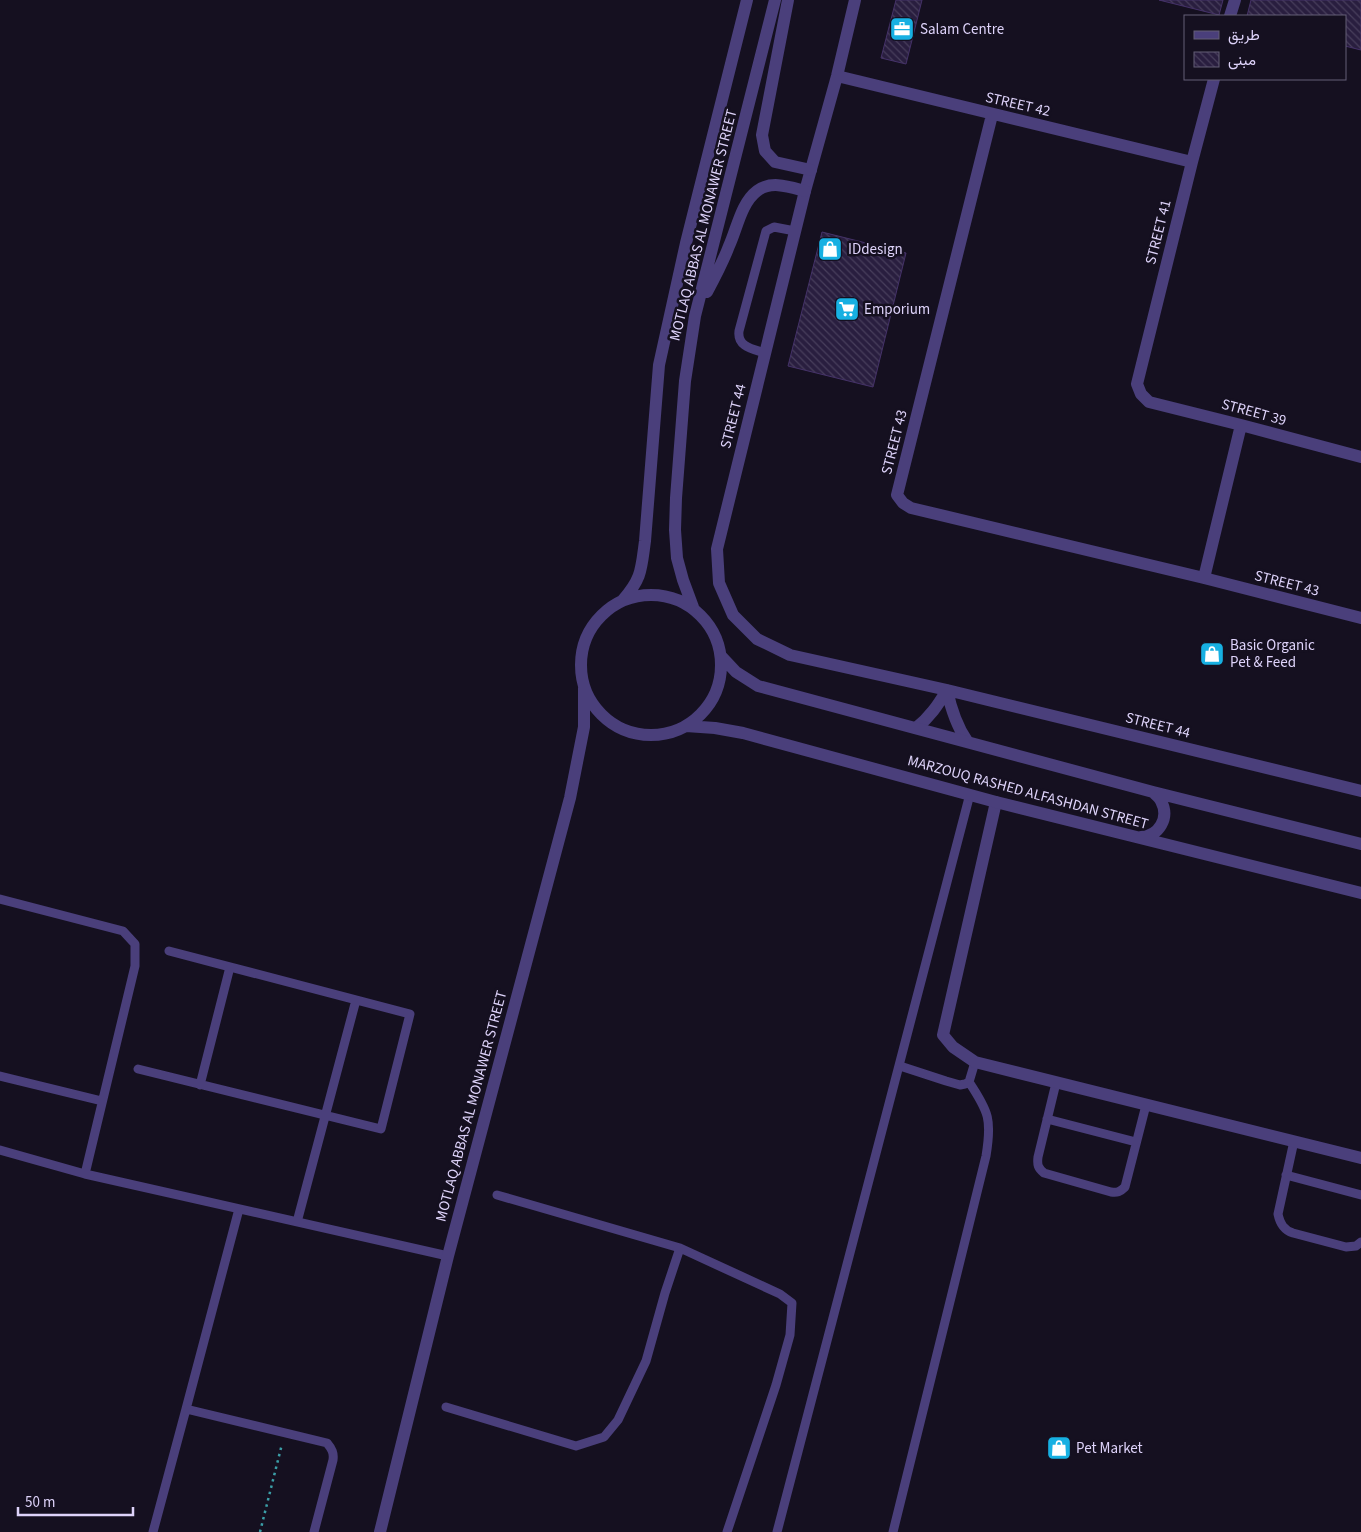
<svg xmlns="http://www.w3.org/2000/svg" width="1361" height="1532" font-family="'Source Sans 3',Vazirmatn,sans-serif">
	<defs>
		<pattern id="building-back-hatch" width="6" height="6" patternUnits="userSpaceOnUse" patternTransform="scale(1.25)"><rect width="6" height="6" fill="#291e3f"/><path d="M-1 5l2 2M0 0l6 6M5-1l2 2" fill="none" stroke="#483e5c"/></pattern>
	</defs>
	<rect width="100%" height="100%" fill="#151020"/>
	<path fill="url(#building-back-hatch)" stroke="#453269" d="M 896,0 L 922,0 L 906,64 L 881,58 Z
		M 1159,0 L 1223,0 L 1219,15 Z
		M 1251,0 L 1361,0 L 1361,50 L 1345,46 L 1345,16 L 1247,16 Z
		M 822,232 L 906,253 L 873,387 L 788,366 Z"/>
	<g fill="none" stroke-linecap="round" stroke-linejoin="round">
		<path stroke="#3b9ea7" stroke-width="2.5" stroke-dasharray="2.5 4" stroke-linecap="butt" d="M 260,1532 L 282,1444"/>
		<path stroke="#4a3f7b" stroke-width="9" d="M 765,353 C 753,349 737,347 739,331 L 766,231 L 774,227 L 795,231
			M 0,899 L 123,931 L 135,944 L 135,966 L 85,1174
			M 900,1066 L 946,1081 L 960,1085 L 965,1084 L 969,1082 L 975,1062
			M 138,1069 L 381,1129 L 410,1014 L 169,951
			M 0,1076 L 102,1101
			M 1056,1083 L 1038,1157 C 1037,1165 1038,1168 1044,1173 L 1111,1192 C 1117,1193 1120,1192 1125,1187 L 1146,1105
			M 200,1085 L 230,967
			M 1047,1119 L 1136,1142
			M 1294,1141 L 1278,1214 C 1280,1224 1284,1230 1293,1233 L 1346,1247 L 1356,1246 L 1361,1242
			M 0,1150 L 85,1174 L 448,1256
			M 1286,1175 L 1361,1195
			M 497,1195 L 680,1248 L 780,1294 L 792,1303 L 790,1335 L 776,1385 L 727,1532
			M 297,1222 L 356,1000
			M 446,1407 L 576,1446 L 604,1437 L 618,1420 L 646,1361 L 665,1293 L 680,1248
			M 186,1409 L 239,1209
			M 153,1532 L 186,1409 L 327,1443 C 332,1449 334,1453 333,1460 L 314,1532
			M 777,1532 L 970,794
			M 893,1532 L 986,1156 C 992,1120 989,1112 969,1082"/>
		<path stroke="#4a3f7b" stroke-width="12" d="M 855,0 L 837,76 L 805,191 L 717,549 L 719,583 L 733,615 L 757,639 L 790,655 L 947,690 L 1361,791
			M 1230,16 L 1235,0
			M 837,76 L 1192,162
			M 1214,79 L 1192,162 L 1137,384 L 1141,394 L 1149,402 L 1241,425 L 1361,457
			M 992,115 L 897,495 L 903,503 L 911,508 L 1204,578 L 1361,618
			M 1204,578 L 1241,425
			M 947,690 C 951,709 956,725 967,741
			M 916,728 C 930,717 938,705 947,690
			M 996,802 L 943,1035 L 953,1047 L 975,1062 L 1361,1158"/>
		<path stroke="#4a3f7b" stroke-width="12" d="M 788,0 L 762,135 L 765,151 L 775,162 L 811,170
			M 707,292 C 715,277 723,262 729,246 C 737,229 741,203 757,191 C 771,180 790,187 805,191
			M581 665a70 70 0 1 1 140 0a70 70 0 1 1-140 0Z
			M 623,600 C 642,578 641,570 645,541 L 659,365 L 686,243 L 747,0
			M 693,607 L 683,580 L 677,558 L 675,530 L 676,498 L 685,381 L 695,316 L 775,0
			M 721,656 L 736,672 L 758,686 L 1153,792 L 1361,844
			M 686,726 L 715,728 L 743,733 L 996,802 L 1361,893
			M 1141,837 C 1159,836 1170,818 1161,801 C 1160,798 1156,795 1153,792
			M 380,1532 L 448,1256 L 570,798 L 584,727 L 584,688"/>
	</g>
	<defs>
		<symbol id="office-square" viewBox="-11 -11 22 22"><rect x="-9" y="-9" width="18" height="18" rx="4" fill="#17b0e2" stroke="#151020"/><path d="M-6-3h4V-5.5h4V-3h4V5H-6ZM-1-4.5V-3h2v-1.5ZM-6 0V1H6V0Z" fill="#fff"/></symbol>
		<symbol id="shop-square" viewBox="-11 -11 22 22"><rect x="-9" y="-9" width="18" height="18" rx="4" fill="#17b0e2" stroke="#151020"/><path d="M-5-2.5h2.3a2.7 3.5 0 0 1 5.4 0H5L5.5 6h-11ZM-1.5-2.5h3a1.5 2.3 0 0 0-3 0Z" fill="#fff"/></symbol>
		<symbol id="supermarket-square" viewBox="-11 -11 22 22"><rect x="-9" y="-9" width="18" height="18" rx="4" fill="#17b0e2" stroke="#151020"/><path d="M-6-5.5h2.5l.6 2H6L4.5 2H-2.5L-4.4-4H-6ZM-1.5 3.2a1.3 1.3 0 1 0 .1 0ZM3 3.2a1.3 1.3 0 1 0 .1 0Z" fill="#fff"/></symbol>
	</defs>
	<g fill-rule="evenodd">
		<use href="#office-square" x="888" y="15" width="28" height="28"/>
		<use href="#shop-square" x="816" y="235" width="28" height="28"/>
		<use href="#supermarket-square" x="833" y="295" width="28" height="28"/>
		<use href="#shop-square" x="1198" y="640" width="28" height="28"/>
		<use href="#shop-square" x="1045" y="1434" width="28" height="28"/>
	</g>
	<g text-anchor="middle" stroke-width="5" stroke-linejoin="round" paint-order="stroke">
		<g font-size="15" fill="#ded3fa" stroke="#151020" text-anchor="start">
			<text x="920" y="34">Salam Centre</text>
			<text x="848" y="254">IDdesign</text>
			<text x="864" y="314">Emporium</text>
			<text x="1230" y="650">Basic Organic<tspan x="1230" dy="17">Pet &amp; Feed</tspan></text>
			<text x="1076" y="1453">Pet Market</text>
		</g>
		<g font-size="15" fill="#ded3fa" stroke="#151020">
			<text transform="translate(1018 104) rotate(13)" y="5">STREET 42</text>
			<text transform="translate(703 225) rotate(-76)" y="5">MOTLAQ ABBAS AL MONAWER STREET</text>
			<text transform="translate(1158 232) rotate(-76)" y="5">STREET 41</text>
			<text transform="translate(1254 412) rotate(15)" y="5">STREET 39</text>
			<text transform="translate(733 416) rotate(-76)" y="5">STREET 44</text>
			<text transform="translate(894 442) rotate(-76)" y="5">STREET 43</text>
			<text transform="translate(1287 583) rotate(14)" y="5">STREET 43</text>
			<text transform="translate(1158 725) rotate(14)" y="5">STREET 44</text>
			<text transform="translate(1028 792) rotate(15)" y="5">MARZOUQ RASHED ALFASHDAN STREET</text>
			<text transform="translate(471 1106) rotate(-75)" y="5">MOTLAQ ABBAS AL MONAWER STREET</text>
		</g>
	</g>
	<rect x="1184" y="15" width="162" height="65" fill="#151020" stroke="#655e77"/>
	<rect x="1194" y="31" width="25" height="8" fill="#4a3f7b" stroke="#655e77"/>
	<text x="1228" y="40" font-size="15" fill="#ded3fa">طريق</text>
	<rect x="1194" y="52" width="25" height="15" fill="url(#building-back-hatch)" stroke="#655e77"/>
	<text x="1228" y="65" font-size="15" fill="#ded3fa">مبنى</text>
	<path d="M18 1507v8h115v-8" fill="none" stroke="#ded3fa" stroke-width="2.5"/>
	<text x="25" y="1507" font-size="15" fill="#ded3fa" stroke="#151020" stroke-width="4" paint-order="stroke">50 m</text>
</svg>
